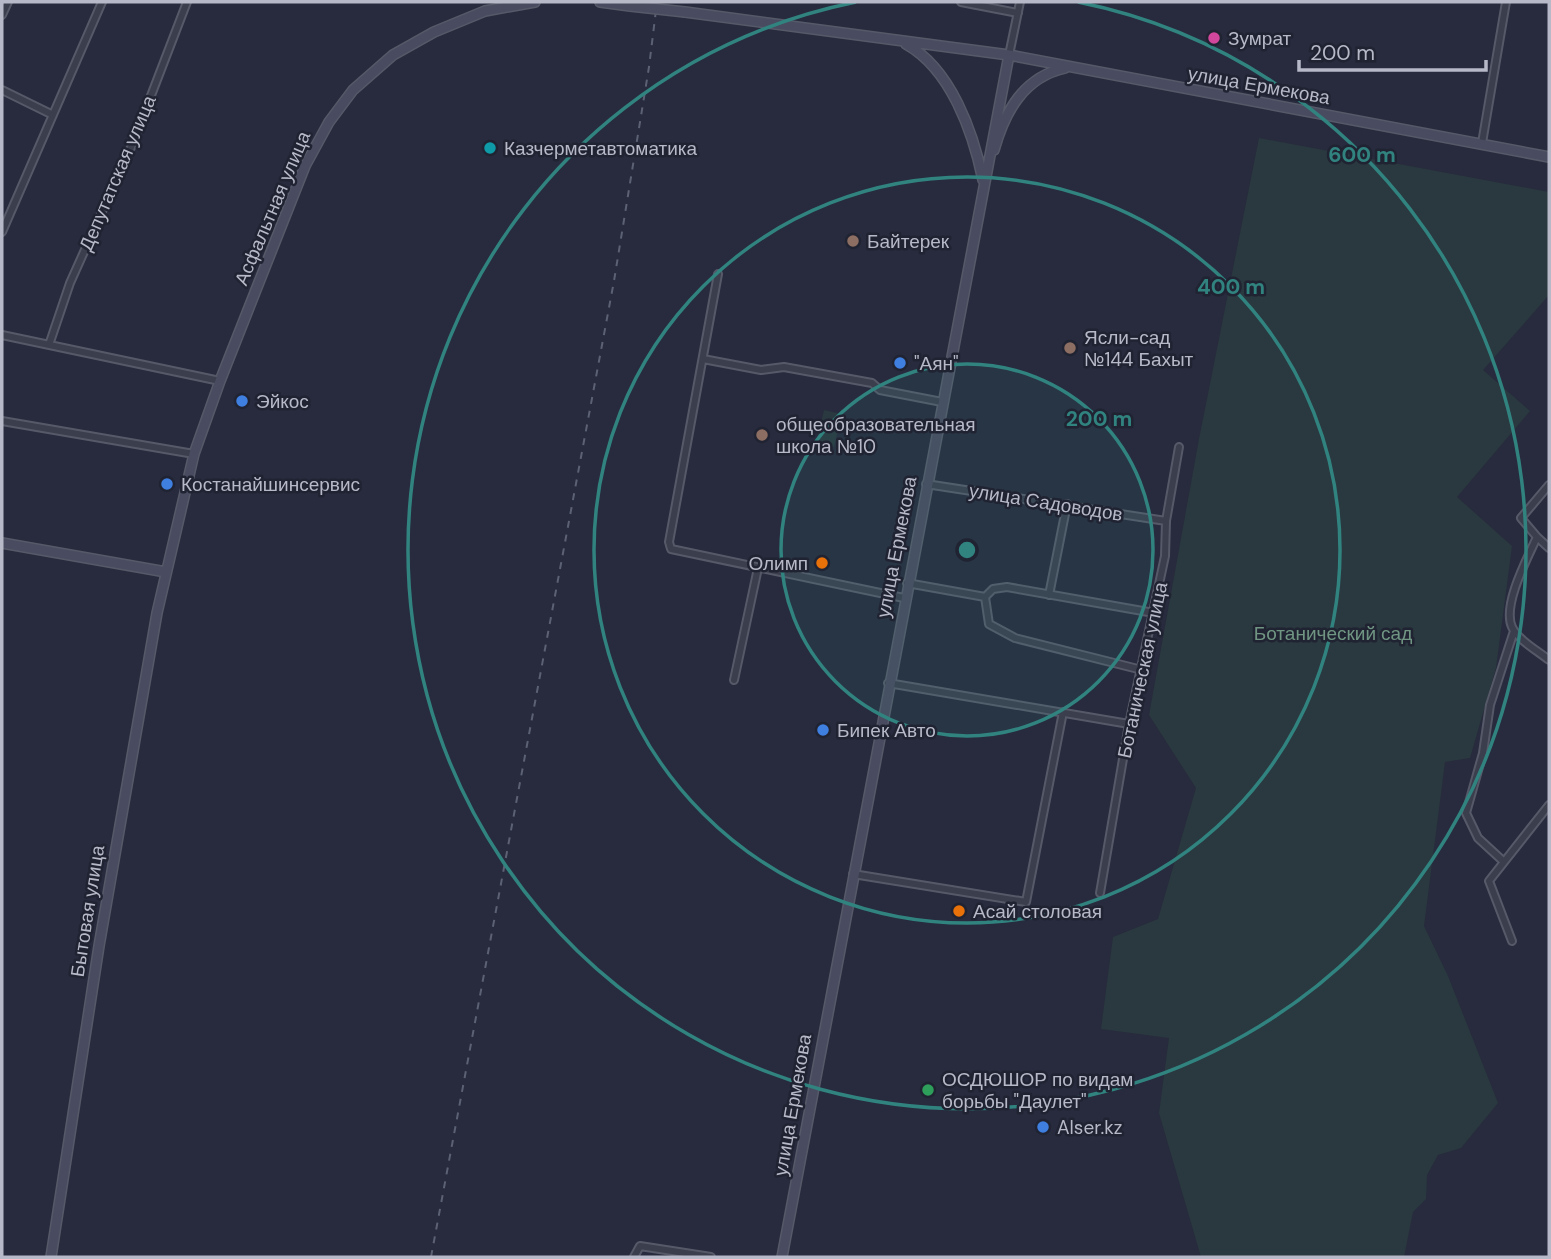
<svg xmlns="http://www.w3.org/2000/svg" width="1551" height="1259" font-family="'DM Sans',sans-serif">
	<rect width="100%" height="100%" fill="#272b3d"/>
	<path fill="#2a383f" d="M 1259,138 L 1549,192 L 1549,295 L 1483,370 L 1530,411 L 1457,497 L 1512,546 L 1496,668 L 1470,758 L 1445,762 L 1424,926 L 1448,976 L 1498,1103 L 1461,1148 L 1438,1155 L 1427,1175 L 1426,1199 L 1413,1212 L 1404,1257 L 1201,1257 L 1159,1113 L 1169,1038 L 1101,1029 L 1113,937 L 1158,919 L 1196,788 L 1149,715 L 1199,439 Z
		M 824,410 L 842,414 L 834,447 L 816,443 Z"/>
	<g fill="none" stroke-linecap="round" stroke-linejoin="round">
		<defs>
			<path id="street" d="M 961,2 L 1018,13
				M 2,15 L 8,2
				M 1009,55 L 1020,2
				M 2,90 L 53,115
				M 1482,143 L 1506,2
				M 2,232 L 102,2
				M 718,274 L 669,542 L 671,549 L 904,598
				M 2,335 L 220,381
				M 49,345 L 70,283 L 132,145 L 187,2
				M 703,359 L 761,370 L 784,367 L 872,383 L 880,390 L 942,402
				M 2,421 L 194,454
				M 926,484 L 1166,521
				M 1549,485 L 1521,518 L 1537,537 C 1528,557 1502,605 1512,627 C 1518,640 1538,651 1549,660
				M 1537,537 L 1549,548
				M 907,583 L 985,597 L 989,624 L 1015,638 L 1142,670
				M 1049,595 L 1067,504
				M 985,597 L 993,589 L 1007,587 L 1154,613
				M 734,680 L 758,568
				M 888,683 L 1129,724
				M 1503,861 L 1478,838 L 1466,813 L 1483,753 L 1490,705 L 1514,631
				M 853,874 L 1026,902 L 1063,712
				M 1100,893 L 1129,724 L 1165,556 L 1166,521 L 1179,447
				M 1512,941 L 1489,881 L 1549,805
				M 634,1257 L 640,1246 L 711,1257"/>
			<path id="secondary" d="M 600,2 L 630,6
				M 685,12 L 1009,55 L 1549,157
				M 906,44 C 951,69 973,132 983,180
				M 994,150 C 1005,111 1024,77 1065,68
				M 2,543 L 166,572
				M 51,1257 L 99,946 L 157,613 L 194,454 L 220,381 L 305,166 L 329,122 L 353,90 L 393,55 L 434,32 L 485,11 L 535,2
				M 782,1257 L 1009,55"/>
		</defs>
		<use href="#street" stroke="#565968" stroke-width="10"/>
		<use href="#secondary" stroke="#565968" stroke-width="12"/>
		<use href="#street" stroke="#3b3e4d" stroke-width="6"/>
		<use href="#secondary" stroke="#494c60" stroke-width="9"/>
		<path stroke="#5d6174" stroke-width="2" stroke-dasharray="7 7" stroke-linecap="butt" d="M 431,1257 L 614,281 L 649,67 L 657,2"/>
		<defs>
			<path id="secondary-bridge" d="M 630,6 L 685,12"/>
		</defs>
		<use href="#secondary-bridge" stroke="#565968" stroke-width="12" stroke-linecap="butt"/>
		<use href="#secondary-bridge" stroke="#494c60" stroke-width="9"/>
	</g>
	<circle cx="967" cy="550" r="186" fill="#318380" fill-opacity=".12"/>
	<g fill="none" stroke="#318380" stroke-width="3.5">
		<circle cx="967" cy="550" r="186"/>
		<circle cx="967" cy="550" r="373"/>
		<path d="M1078 2A559 559 0 1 1 856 2"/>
	</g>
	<circle fill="#d1479c" stroke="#202332" stroke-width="2.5" cx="1214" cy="38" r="7"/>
	<circle fill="#0f9aa8" stroke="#202332" stroke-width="2.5" cx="490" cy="148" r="7"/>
	<g fill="#8d6e63" stroke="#202332" stroke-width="2.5">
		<circle cx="853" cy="241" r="7"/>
		<circle cx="1070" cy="348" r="7"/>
		<circle cx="762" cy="435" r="7"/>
	</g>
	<g fill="#3f7fe0" stroke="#202332" stroke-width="2.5">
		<circle cx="900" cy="363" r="7"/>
		<circle cx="242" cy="401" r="7"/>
		<circle cx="167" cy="484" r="7"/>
		<circle cx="823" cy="730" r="7"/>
		<circle cx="1043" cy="1127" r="7"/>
	</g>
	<g fill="#e8710a" stroke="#202332" stroke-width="2.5">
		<circle cx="822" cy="563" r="7"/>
		<circle cx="959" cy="911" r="7"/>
	</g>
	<circle fill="#2e9e5b" stroke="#202332" stroke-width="2.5" cx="928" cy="1090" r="7"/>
	<g text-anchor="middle" stroke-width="5" stroke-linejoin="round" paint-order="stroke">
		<g font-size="19" fill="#b7b9c8" stroke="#202332" text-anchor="start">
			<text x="1228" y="45">Зумрат</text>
			<text x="504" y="155">Казчерметавтоматика</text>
			<text x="867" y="248">Байтерек</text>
			<text x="1084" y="344">Ясли-сад<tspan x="1084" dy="22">№144 Бахыт</tspan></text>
			<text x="914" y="370">"Аян"</text>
			<text x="256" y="408">Эйкос</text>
			<text x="776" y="431">общеобразовательная<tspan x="776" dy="22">школа №10</tspan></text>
			<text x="181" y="491">Костанайшинсервис</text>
			<text x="808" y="570" text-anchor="end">Олимп</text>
			<text x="837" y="737">Бипек Авто</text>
			<text x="973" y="918">Асай столовая</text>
			<text x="942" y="1086">ОСДЮШОР по видам<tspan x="942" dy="22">борьбы "Даулет"</tspan></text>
			<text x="1057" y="1134">Alser.kz</text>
		</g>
		<g font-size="19" fill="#b7b9c8" stroke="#202332">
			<text transform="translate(1259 85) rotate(10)" y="7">улица Ермекова</text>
			<text transform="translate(117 173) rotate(-67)" y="7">Депутатская улица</text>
			<text transform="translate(272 208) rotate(-67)" y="7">Асфальтная улица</text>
			<text transform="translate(1046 502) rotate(9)" y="7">улица Садоводов</text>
			<text transform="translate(896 547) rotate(-79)" y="7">улица Ермекова</text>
			<text transform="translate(1142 670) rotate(-78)" y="7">Ботаническая улица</text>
			<text transform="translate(87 911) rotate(-81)" y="7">Бытовая улица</text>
			<text transform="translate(792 1105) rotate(-80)" y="7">улица Ермекова</text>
		</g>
		<g font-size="19" fill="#709683" stroke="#202332">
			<text x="1333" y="640">Ботанический сад</text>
		</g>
	</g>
	<circle cx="967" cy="550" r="10" fill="#318380" stroke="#202332" stroke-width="3.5"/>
	<g font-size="21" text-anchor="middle" font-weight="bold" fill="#318380" stroke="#202332" stroke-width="5" stroke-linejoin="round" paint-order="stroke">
		<text x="1362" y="162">600 m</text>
		<text x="1231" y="294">400 m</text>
		<text x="1099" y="426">200 m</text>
	</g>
	<rect width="1551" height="1259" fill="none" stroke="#b7b9c8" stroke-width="7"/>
	<path d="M1299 60v10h187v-10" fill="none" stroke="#b7b9c8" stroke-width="3.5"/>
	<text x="1310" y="60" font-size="21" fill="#b7b9c8" stroke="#202332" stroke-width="5" paint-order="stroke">200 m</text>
</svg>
